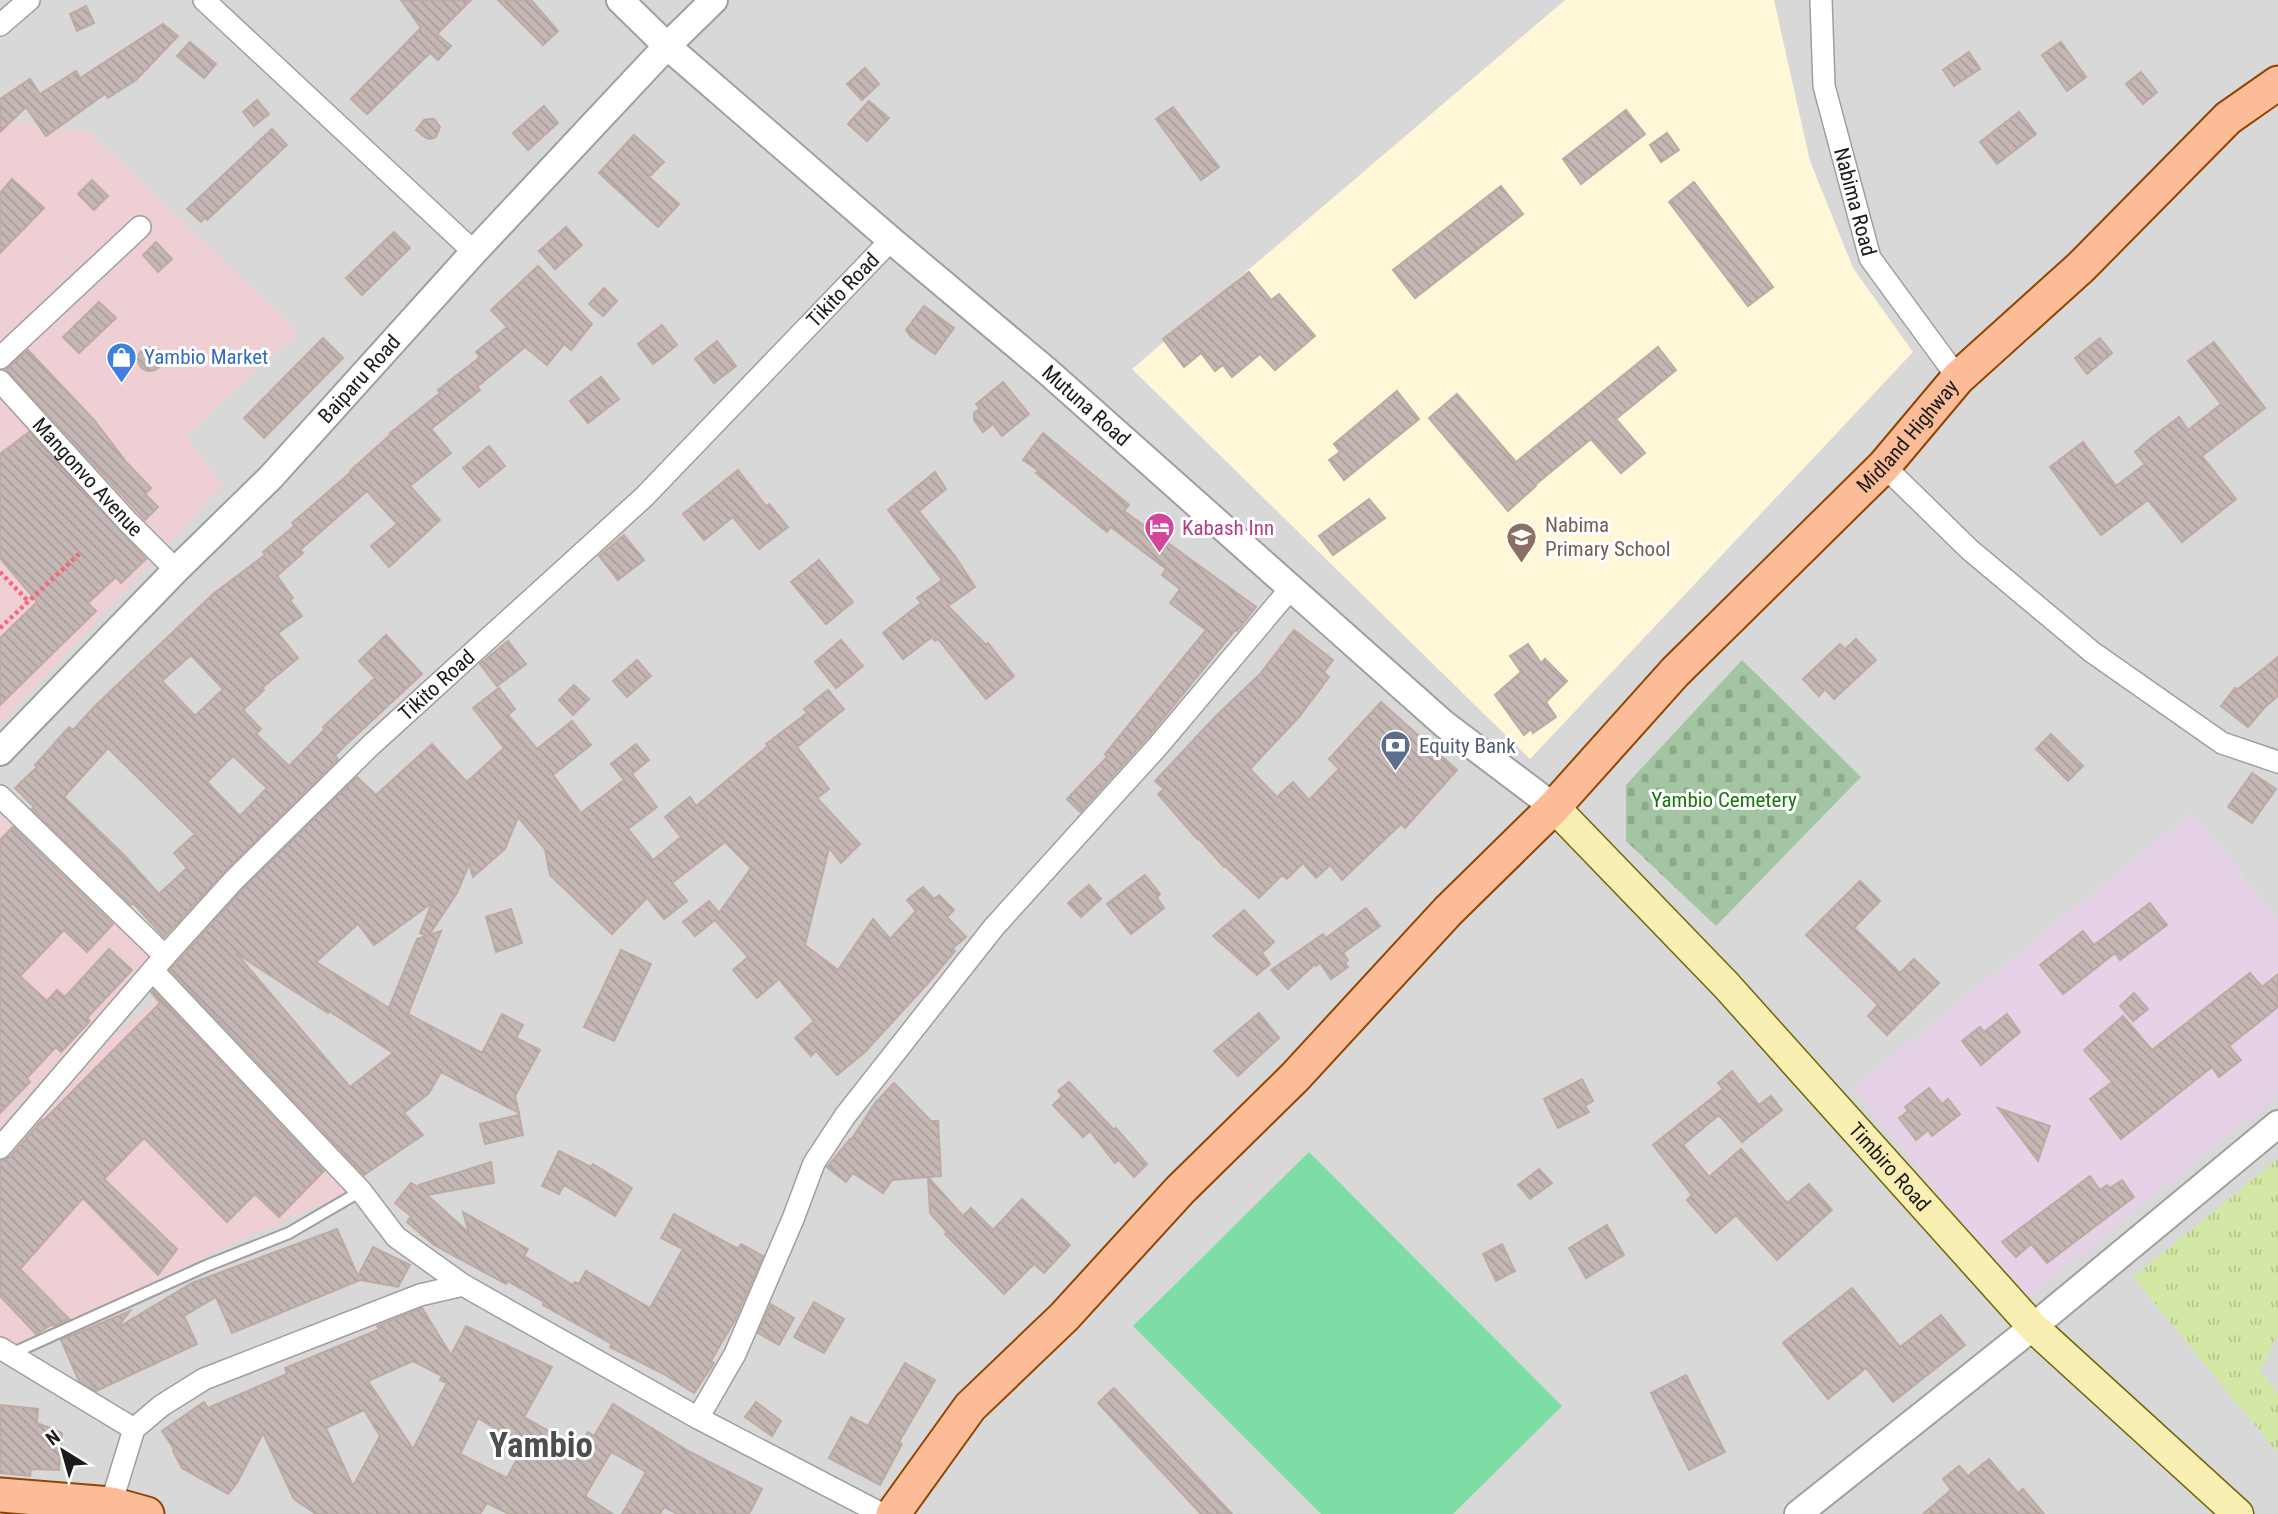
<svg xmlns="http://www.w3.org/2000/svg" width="2278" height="1514" font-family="'Roboto Condensed',sans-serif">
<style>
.residential{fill:#d9d8d8}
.commercial{fill:#eecfd4}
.industrial{fill:#e6d2e6}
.education{fill:#fff7d7}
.grass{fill:url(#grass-tufts)}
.cemetery{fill:url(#cemetery-stones)}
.pitch{fill:#7ddda5}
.building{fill:url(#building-back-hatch);stroke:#beaaa3;stroke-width:2;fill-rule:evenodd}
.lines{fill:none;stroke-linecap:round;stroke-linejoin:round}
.service-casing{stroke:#9f9f9f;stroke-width:14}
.minor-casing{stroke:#9f9f9f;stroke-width:24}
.tertiary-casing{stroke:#9f9f9f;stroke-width:30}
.secondary-casing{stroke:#6f6605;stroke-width:33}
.primary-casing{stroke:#914501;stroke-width:37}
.path{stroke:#f96573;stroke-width:4.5;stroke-dasharray:3.5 3.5;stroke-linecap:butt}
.service{stroke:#fff;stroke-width:10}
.minor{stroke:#fff;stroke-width:21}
.tertiary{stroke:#fff;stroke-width:26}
.secondary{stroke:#f9efb2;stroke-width:30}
.primary{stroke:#fbbc97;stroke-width:33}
.labels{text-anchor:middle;stroke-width:6;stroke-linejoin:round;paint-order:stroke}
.street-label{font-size:21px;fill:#1b1b1b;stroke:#fff}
.shop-label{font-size:21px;fill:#366cbe;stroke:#fff;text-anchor:start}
.education-label{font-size:21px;fill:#785e54;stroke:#fff;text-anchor:start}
.hotel-label{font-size:21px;fill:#b23c85;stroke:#fff;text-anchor:start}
.service-label{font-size:21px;fill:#4e5e75;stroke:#fff;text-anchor:start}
.park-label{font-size:21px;fill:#17770b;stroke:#fff}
.town-label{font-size:35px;font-weight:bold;fill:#4e4e4e;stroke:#fff}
</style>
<defs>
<pattern id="grass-tufts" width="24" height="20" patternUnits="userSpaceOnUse" patternTransform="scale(1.75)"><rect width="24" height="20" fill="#d3e8a5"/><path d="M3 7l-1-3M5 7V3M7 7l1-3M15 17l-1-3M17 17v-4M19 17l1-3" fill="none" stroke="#b5c68d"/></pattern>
<pattern id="cemetery-stones" width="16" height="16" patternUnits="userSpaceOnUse" patternTransform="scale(1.75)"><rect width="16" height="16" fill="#a3c5a1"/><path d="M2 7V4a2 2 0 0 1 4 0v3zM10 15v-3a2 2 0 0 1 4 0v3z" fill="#8ca98a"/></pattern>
<pattern id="building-back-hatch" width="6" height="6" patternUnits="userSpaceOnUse" patternTransform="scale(1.75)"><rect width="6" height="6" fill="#c4b7b4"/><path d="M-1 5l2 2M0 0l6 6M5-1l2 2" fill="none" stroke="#a89d9a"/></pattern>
</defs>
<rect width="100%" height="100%" fill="#ede6e0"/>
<rect class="residential" x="0" y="0" width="2278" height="1514"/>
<g class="commercial">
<polygon points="0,119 89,132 299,332 186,436 223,485 0,725"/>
<polygon points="0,803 158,954 0,1127"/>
<polygon points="166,993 347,1192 214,1252 42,1341 16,1350 0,1339 0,1156 98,1047"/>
</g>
<polygon class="industrial" points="2192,813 2278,918 2278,1095 2025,1301 1853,1088"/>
<polygon class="education" points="1565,0 1774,0 1810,161 1853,268 1913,352 1530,759 1132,369"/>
<polygon class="grass" points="2278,1159 2278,1333 2260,1371 2278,1394 2278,1453 2133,1277"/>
<polygon class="cemetery" points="1742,660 1861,777 1716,926 1626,841 1626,785"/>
<polygon class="pitch" points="1309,1152 1562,1406 1453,1514 1321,1514 1133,1326"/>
<g class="building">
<polygon points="401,0 471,0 437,34 451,46 438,60 430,53 367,114 351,99 421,28"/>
<polygon points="498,0 531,0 558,31 543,45"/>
<polygon points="86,6 94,23 77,31 70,14"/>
<polygon points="163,24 178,36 136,80 108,98 105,94 46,136 26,107 0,132 0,99 30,79 40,94 76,71 80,78"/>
<polygon points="190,42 216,64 204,78 177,56"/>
<polygon points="2061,42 2086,77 2067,91 2042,55"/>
<polygon points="1969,52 1980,69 1954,86 1943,70"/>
<polygon points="865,68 879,84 862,100 847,84"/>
<polygon points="2141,72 2157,92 2143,104 2126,84"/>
<polygon points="257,100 269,114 254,126 243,112"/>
<polygon points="869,101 889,118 867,141 848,124"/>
<polygon points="544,106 558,123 528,150 513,133"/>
<polygon points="1173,107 1219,167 1201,180 1156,119"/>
<polygon points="1626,110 1645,134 1581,184 1563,159"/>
<polygon points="2019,112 2036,134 1997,164 1980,142"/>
<polygon points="429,119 434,119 440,127 436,137 431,139 426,138 416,130 424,120"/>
<polygon points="272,129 287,145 207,220 205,217 201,222 187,209"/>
<polygon points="1667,133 1679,150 1661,162 1650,145"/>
<polygon points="634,135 664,162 649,177 679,204 658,227 599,173"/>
<polygon points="12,179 44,208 0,253 0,193"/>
<polygon points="92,180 108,196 94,210 78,194"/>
<polygon points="1694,182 1773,287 1748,306 1669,202"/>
<polygon points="1501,186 1523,214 1415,298 1393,270"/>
<polygon points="566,227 582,245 555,269 539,251"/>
<polygon points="394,232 410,248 362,295 346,278"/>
<polygon points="156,242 172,259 158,272 143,255"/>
<path d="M 538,266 L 592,324 L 571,350 L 564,344 L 547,365 L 525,347 L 477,387 L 480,390 L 431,429 L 451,453 L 410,486 L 440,520 L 389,567 L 371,546 L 397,524 L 367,491 L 300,550 L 303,553 L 277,576 L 293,598 L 290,600 L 302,616 L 278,633 L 298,658 L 262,688 L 264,690 L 243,710 L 261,729 L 256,734 L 289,766 L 325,729 L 323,727 L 375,678 L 359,661 L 386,635 L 422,674 L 335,755 L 338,759 L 225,871 L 164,937 L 133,903 L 131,905 L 32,809 L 34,807 L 15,788 L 37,767 L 35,765 L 69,727 L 73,730 L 95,706 L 213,594 L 265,555 L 263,552 L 294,526 L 292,523 L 351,472 L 350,471 L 391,434 L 390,433 L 440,393 L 438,390 L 480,357 L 476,352 L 507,327 L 491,310 ZM 191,655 L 223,689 L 195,716 L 162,681 ZM 108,748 L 195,834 L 174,853 L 187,868 L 159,894 L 124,855 L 64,797 ZM 233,756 L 267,788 L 240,816 L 207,782 Z"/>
<polygon points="1249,272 1271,300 1279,294 1315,336 1275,370 1260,354 1232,377 1223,365 1215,371 1201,353 1184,367 1163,339"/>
<polygon points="604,288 617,301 603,316 589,304"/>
<polygon points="99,302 116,318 79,353 63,337"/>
<polygon points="924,306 954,328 935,354 911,337 906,330"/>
<polygon points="662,325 677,345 653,364 638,344"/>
<polygon points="323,338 343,358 264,438 244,418"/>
<polygon points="2100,338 2112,353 2087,374 2075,358"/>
<polygon points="717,341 736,366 714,383 695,359"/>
<polygon points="2214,342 2265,408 2202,456 2236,499 2182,542 2148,500 2101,535 2050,467 2083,442 2116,486 2145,464 2135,452 2151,438 2179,417 2188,430 2221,404 2188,361"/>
<polygon points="1658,347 1676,370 1616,419 1645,453 1621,473 1591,439 1535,485 1536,486 1508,511 1429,418 1457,394 1516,462"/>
<circle cx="150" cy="359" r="12"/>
<polygon points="28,350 94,420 127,463 151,488 145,494 158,507 145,520 6,369"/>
<polygon points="601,377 619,399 588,423 570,401"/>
<polygon points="1003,382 1029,414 1002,436 993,424 983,432 974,420 974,413 980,408 976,404"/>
<polygon points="1397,391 1419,419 1344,480 1329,460 1340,452 1334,444"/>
<polygon points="29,432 146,559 121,583 116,577 88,603 96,611 0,705 0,638 37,602 0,558 0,454"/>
<polygon points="1043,433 1129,505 1124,511 1256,607 1237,631 1235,630 1148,737 1080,812 1067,799 1107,757 1105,754 1206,630 1170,603 1180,589 1162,575 1166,569 1111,527 1107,532 1036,473 1039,471 1023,460"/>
<polygon points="489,446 505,466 479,487 463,468"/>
<polygon points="738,470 766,506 769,504 788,527 759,549 733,517 704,540 683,514"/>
<polygon points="935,472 946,489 919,511 955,556 975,587 948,606 986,645 988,643 1014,676 986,699 938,639 935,641 932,637 903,659 883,633 921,603 917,598 942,580 888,510"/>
<polygon points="1369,499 1385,518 1333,555 1319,536"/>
<polygon points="624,535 644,560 618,580 599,556"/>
<polygon points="819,560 853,602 826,624 791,582"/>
<polygon points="1294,630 1333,660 1324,672 1329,677 1299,717 1250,769 1277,797 1293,782 1309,800 1339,769 1329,759 1381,702 1457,770 1405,828 1401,824 1342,880 1330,865 1316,878 1303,863 1287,879 1282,875 1259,898 1225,866 1224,867 1198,838 1197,839 1158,794 1164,789 1155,781 1216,716 1260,674"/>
<polygon points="1856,639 1876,660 1834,699 1825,689 1819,696 1803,679 1840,644 1845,649"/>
<polygon points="841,640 863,666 836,688 815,662"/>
<polygon points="508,641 526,664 497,686 480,664"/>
<polygon points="1528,644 1541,663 1545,659 1567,681 1546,702 1556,717 1533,733 1531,729 1524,735 1495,695 1521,672 1510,656"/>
<polygon points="2278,657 2278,696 2265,707 2248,727 2221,706 2235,688 2238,689"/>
<polygon points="637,660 651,676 627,697 613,681"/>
<polygon points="574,685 589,699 573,715 559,700"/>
<path d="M 499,688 L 515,709 L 508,715 L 537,749 L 572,721 L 591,745 L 553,775 L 581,813 L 624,780 L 611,764 L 636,744 L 649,760 L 632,774 L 657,807 L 628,829 L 653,860 L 681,837 L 665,817 L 690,797 L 696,806 L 768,746 L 766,744 L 807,713 L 804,709 L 828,690 L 844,709 L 797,747 L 829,789 L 817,798 L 860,844 L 841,863 L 829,848 L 805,945 L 838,970 L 873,919 L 890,939 L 916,911 L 907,900 L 923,887 L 934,899 L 939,895 L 954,910 L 947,917 L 966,937 L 952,949 L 955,951 L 929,982 L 865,1052 L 837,1075 L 816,1051 L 811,1056 L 795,1038 L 814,1021 L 779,979 L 757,998 L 733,970 L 748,957 L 715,920 L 695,936 L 683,922 L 709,901 L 719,913 L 751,868 L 725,842 L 672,883 L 687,901 L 664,919 L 647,898 L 612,934 L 550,875 L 545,849 L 518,817 L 505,849 L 473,877 L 469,864 L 457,893 L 429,935 L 441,931 L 408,1014 L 482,1053 L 502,1014 L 523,1025 L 516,1038 L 540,1050 L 515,1096 L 519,1113 L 441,1072 L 429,1093 L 404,1113 L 423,1135 L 364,1175 L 170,970 L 243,889 L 357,777 L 376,795 L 432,744 L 466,781 L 469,780 L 504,748 L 473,708 ZM 432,903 L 420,933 L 426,936 L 417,939 L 389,1008 L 316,962 L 358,924 L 374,945 ZM 236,953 L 328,1013 L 329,1011 L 393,1053 L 350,1087 Z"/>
<polygon points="2051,734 2083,766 2068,781 2036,749"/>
<polygon points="2252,773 2276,789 2252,823 2228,807"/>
<polygon points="13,827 113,924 87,952 64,930 20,976 47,1001 57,990 65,997 109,949 132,970 87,1018 90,1021 61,1052 56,1047 27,1078 30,1082 0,1113 0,840"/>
<polygon points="1145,875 1160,894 1157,898 1164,908 1131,934 1107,904"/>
<polygon points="1860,881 1880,901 1854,928 1900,973 1914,959 1939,983 1887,1035 1868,1016 1878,1005 1806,935"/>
<polygon points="1089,885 1101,899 1081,917 1068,903"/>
<polygon points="2150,903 2167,925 2120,960 2115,953 2063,994 2040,965 2083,931 2094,945"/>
<polygon points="1366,908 1380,926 1343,953 1348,960 1345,963 1348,967 1331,979 1320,963 1316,966 1315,964 1288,989 1271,970 1323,934 1326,938"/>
<polygon points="511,909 522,943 496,952 486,917"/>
<polygon points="1244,910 1274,942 1262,953 1270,964 1257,975 1213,936"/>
<polygon points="621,950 651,964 614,1041 584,1027"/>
<polygon points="2250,973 2262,987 2278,974 2278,1007 2229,1046 2241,1060 2219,1077 2212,1067 2121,1139 2090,1099 2112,1082 2084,1050 2123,1016 2152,1050"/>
<polygon points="153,990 324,1171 279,1217 255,1194 227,1222 144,1138 104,1179 177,1249 158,1275 83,1198 20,1269 69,1319 54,1326 53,1324 36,1334 0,1296 0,1161 10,1157 42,1120 43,1121 160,1003 151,992"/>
<polygon points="2134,993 2148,1009 2133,1021 2120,1006"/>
<polygon points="1259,1013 1279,1038 1238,1076 1214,1051"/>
<polygon points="2007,1014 2020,1032 1981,1065 1962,1041 1980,1027 1984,1032"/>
<polygon points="1732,1071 1759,1105 1771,1096 1782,1110 1742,1142 1719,1115 1683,1145 1709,1177 1741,1149 1787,1203 1809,1184 1832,1210 1777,1260 1736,1215 1716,1233 1687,1200 1692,1195 1653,1145 1723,1089 1718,1083"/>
<polygon points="1582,1079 1593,1101 1585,1106 1589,1112 1558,1128 1544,1099"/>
<polygon points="1069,1082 1114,1130 1116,1128 1147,1164 1134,1177 1119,1160 1115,1163 1090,1131 1083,1137 1053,1105 1062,1096 1058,1091"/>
<polygon points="894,1083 931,1121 938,1121 941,1176 928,1177 963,1216 971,1208 993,1230 1022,1199 1070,1245 1044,1273 1034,1264 1004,1294 945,1234 947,1232 930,1213 928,1177 892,1180 883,1193 853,1173 846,1182 827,1167 850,1139 851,1140 875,1103"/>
<polygon points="1929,1088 1942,1104 1948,1099 1960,1114 1932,1136 1928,1130 1916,1140 1899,1118 1908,1111 1905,1107"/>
<polygon points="1998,1108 2050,1126 2038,1161"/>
<polygon points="519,1115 523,1135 485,1144 480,1124"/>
<polygon points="559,1151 591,1167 593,1164 632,1188 615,1216 564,1185 559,1194 542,1186"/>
<polygon points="491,1162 494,1183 427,1195 469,1233 463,1212 528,1249 524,1256 573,1285 575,1282 579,1284 586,1271 650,1308 683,1249 661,1238 674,1214 738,1249 741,1244 763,1256 735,1320 711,1361 714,1363 694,1393 664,1374 610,1347 612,1344 543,1305 544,1302 508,1281 506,1284 434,1245 407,1222 411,1216 395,1203 411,1183 420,1188 419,1185"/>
<polygon points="1539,1169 1552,1183 1530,1199 1518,1185"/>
<polygon points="2090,1176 2100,1190 2107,1185 2110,1188 2122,1180 2134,1197 2047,1263 2031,1244 2016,1257 2002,1242"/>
<polygon points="1607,1225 1624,1255 1586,1278 1569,1248"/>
<polygon points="337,1229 358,1276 373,1247 410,1265 398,1287 360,1280 232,1333 216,1297 184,1316 197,1344 96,1391 79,1381 61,1340 130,1311 117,1328 192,1283"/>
<polygon points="1502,1244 1515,1271 1496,1281 1483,1254"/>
<polygon points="1852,1288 1900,1347 1941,1315 1965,1345 1893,1402 1866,1368 1828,1399 1783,1343"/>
<polygon points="814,1302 844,1319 824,1353 794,1337"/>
<polygon points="771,1304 794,1318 779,1345 758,1333"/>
<path d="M 422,1308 L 451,1355 L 466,1326 L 552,1367 L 524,1417 L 579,1448 L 588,1432 L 594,1436 L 613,1404 L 690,1452 L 762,1489 L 749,1514 L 677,1514 L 664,1507 L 660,1514 L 622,1514 L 646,1472 L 611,1452 L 585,1496 L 613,1514 L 509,1514 L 487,1503 L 480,1514 L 316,1514 L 294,1499 L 263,1433 L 237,1483 L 228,1494 L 182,1468 L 173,1451 L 174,1449 L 162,1431 L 204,1402 L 208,1408 L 287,1374 L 285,1368 L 380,1329 L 377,1326 ZM 413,1361 L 442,1376 L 440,1380 L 447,1383 L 413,1449 L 368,1381 ZM 364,1410 L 380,1436 L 353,1486 L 326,1428 ZM 478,1418 L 524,1446 L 507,1478 L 460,1454 Z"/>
<polygon points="905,1363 935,1380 899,1442 902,1444 880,1485 829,1458 851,1417 868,1426"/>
<polygon points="1686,1375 1725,1452 1689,1470 1651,1393"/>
<polygon points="1114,1388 1232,1514 1201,1514 1098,1403"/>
<polygon points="756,1402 781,1421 772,1436 745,1417"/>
<polygon points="0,1405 38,1409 37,1423 62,1433 59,1470 31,1469 30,1476 0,1473"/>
<polygon points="1989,1459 2018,1493 2023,1489 2044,1514 1923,1514 1951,1490 1943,1479 1959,1466 1968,1476"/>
</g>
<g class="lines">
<defs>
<polyline id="service" points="11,1354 206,1266 289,1233 361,1191"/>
<g id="minor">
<polyline points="204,0 474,252"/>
<path id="s1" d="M 1821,0 L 1824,86 L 1870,258 L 1958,378"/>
<polyline points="0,25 29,0"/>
<polyline points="0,358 140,227"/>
<path id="s2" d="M 0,381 L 128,522 L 176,570"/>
<polyline points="1884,466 1970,550 2092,652 2222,743 2278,762"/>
<polyline points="0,796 165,956"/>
<polyline points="153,971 361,1191 396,1237 463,1285 698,1418 882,1514"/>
<path id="s3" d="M 0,1148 L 165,956 L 234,880 L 370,746 L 644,497 L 891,240"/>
<polyline points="0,1348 134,1429"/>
<polyline points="698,1418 735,1354 793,1219 814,1163 845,1116 994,927 1158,746 1291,588"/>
<polyline points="111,1504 134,1429 161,1406 204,1379 420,1295 463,1285"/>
</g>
<g id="tertiary">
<path id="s4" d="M 620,0 L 667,46 L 891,240 L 1047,371 L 1444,724 L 1554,807"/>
<path id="s5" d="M 0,752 L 176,570 L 271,477 L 474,252 L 667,46 L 714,0"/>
<polyline points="1798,1514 2033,1327 2278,1124"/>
</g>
<g id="secondary">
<path id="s6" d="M 1554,807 L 1726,985 L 2033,1327 L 2238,1514"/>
</g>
<g id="primary">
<polyline points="0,1495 111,1504 147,1514"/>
<path id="s7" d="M 893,1514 L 970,1407 L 1064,1317 L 1180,1190 L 1295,1077 L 1448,911 L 1554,807 L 1675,672 L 1884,466 L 1958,378 L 2081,267 L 2228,118 L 2278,83"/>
</g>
</defs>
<use href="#service" class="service-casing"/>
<use href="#minor" class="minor-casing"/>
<use href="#tertiary" class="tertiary-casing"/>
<use href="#secondary" class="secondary-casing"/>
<use href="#primary" class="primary-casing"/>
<g class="path">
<polyline points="0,572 28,601"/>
<polyline points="0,628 79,554"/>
</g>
<use href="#service" class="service"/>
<use href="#minor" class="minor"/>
<use href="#tertiary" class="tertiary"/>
<use href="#secondary" class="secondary"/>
<use href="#primary" class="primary"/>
</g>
<defs>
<symbol id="shop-pin" viewBox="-11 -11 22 30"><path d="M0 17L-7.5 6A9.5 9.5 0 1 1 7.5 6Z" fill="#3f7fe0" stroke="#fff"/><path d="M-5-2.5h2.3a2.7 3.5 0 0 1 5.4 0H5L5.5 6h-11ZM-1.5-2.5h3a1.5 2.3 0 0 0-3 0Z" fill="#fff"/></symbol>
<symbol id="hotel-pin" viewBox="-11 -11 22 30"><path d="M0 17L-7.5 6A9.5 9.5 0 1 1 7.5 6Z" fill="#d1479c" stroke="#fff"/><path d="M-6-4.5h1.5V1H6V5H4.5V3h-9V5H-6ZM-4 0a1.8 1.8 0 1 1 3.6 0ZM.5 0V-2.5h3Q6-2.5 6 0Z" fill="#fff"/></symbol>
<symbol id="school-pin" viewBox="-11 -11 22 30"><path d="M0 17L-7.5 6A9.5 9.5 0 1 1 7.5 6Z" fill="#8d6e63" stroke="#fff"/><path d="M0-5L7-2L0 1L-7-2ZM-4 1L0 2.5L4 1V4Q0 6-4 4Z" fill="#fff"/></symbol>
<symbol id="bank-pin" viewBox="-11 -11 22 30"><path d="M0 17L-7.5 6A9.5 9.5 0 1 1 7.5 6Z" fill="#5c6f8a" stroke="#fff"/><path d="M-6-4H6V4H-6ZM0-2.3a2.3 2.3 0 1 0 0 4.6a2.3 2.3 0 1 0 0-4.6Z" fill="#fff"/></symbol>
</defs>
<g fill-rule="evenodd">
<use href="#shop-pin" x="104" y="340" width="35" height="47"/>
<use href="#hotel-pin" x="1142" y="510" width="35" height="47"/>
<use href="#school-pin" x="1504" y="520" width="35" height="47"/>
<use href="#bank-pin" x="1378" y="728" width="35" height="47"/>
</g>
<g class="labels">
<g class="street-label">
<text dy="7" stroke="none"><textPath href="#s1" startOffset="206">Nabima Road</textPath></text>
<text dy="7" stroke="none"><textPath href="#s3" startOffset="1204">Tikito Road</textPath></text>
<text dy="7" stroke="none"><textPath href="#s5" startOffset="518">Baiparu Road</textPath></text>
<text dy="7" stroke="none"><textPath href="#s4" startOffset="618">Mutuna Road</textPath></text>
<text dy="7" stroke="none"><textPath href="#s7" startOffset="1482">Midland Highway</textPath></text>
<text dy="7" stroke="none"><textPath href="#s2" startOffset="130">Mangonvo Avenue</textPath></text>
<text dy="7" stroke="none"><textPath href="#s3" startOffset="637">Tikito Road</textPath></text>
<text dy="7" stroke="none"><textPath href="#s6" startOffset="492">Timbiro Road</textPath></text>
</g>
<g class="shop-label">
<text x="144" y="364">Yambio Market</text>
</g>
<g class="education-label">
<text x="1545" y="532">Nabima<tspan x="1545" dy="24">Primary School</tspan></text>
</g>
<g class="hotel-label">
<text x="1182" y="535">Kabash Inn</text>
</g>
<g class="service-label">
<text x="1419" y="753">Equity Bank</text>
</g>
<g class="park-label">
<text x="1724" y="807">Yambio Cemetery</text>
</g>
<g class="town-label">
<text x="541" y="1457">Yambio</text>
</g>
</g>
<g transform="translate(63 1451) rotate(323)" stroke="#ffffff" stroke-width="5" paint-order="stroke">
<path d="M0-5L12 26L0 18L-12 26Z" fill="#1b1b1b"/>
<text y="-10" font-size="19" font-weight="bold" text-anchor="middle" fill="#1b1b1b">N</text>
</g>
</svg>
